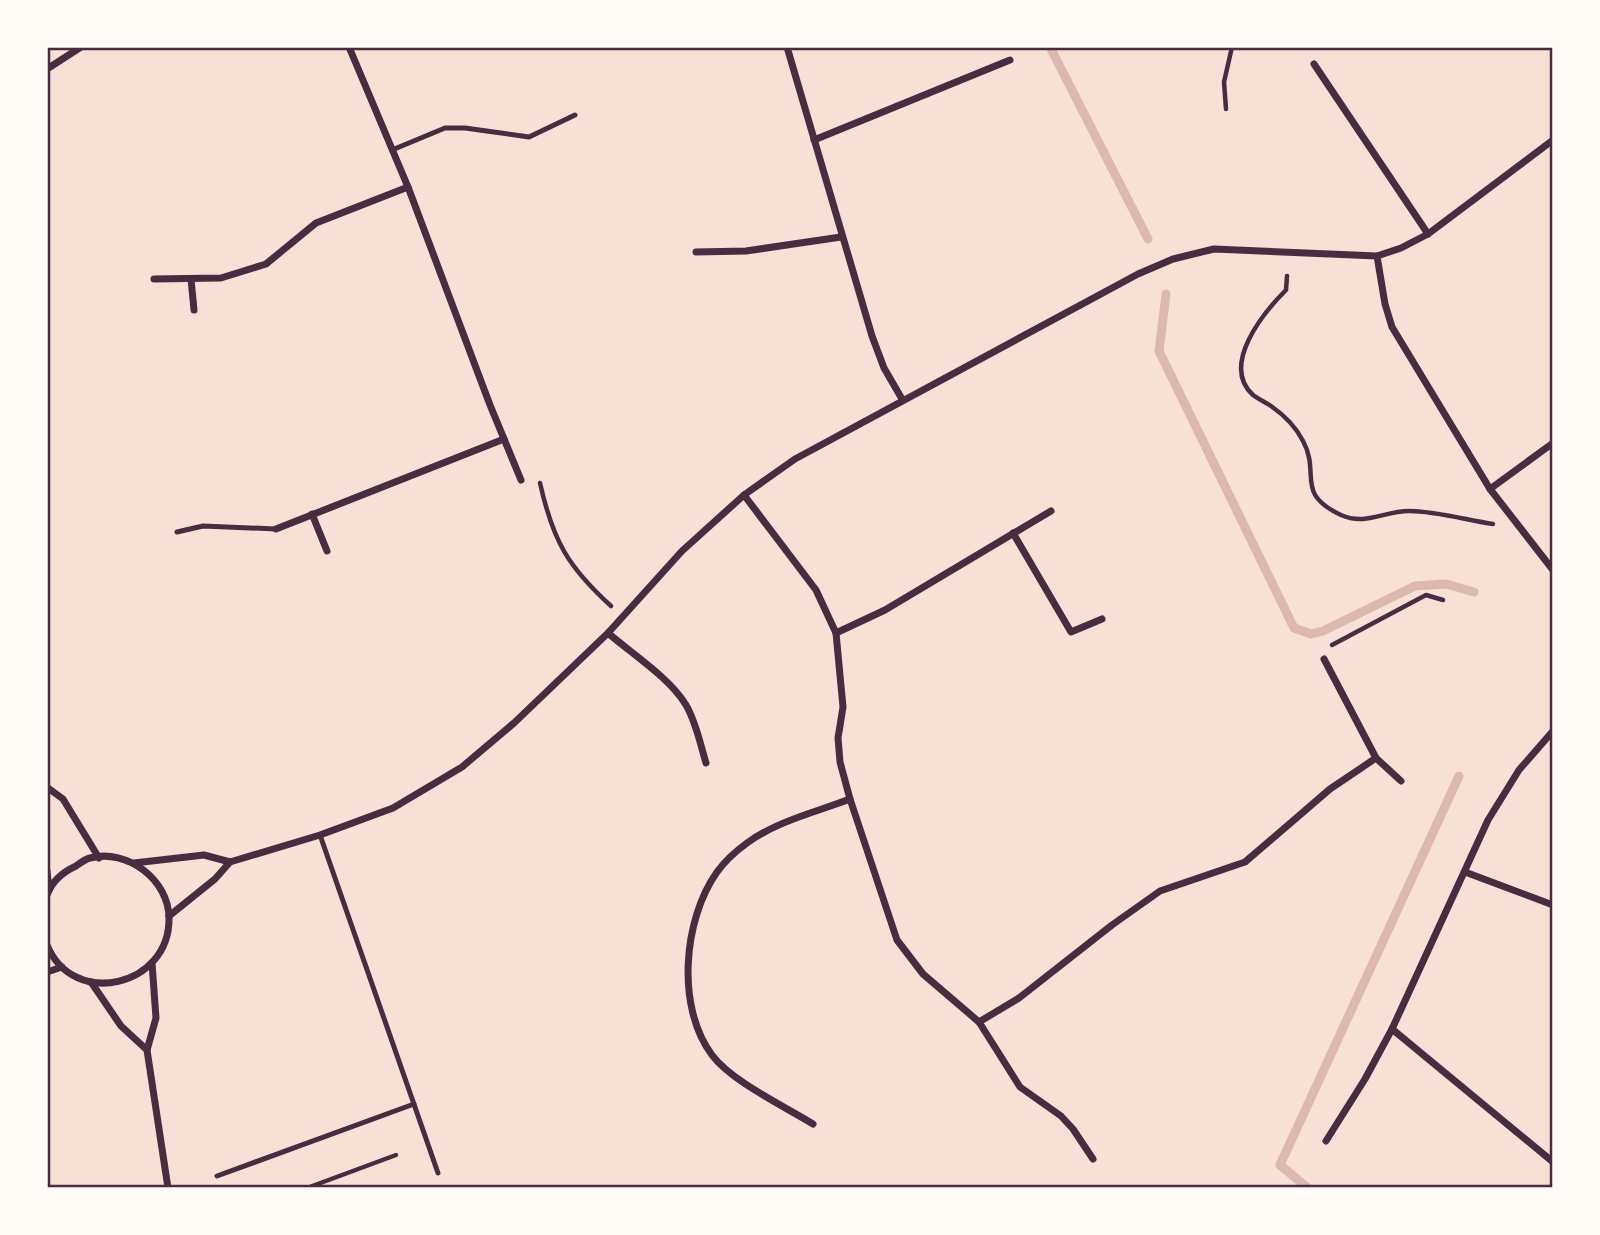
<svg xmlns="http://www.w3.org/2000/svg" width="1600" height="1235" font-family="'IBM Plex Sans',sans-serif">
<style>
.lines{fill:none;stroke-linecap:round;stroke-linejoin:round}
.stream{stroke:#dcb8b0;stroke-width:9}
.path{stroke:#4a2c40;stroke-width:4.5}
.service{stroke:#4a2c40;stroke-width:5}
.minor{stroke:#4a2c40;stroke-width:7}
.neatline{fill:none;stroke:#4a2c40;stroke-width:2.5}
</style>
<rect width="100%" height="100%" fill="#f7e1d7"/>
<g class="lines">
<g class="stream">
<polyline points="1050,47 1148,239"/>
<polyline points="1166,294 1159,351 1294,628 1311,634 1323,631 1415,586 1446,584 1474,592"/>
<polyline points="1308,1188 1280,1165 1459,776"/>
</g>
<g class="path">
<polyline points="1226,109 1224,82 1232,47"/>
<path d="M 1287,276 L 1286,290 C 1264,312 1220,365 1253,395 C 1258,399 1265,402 1271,406 C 1284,415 1296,427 1303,441 C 1321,474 1294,493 1341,515 C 1366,526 1384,511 1409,511 C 1435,511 1467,520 1493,524"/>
<path d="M 540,483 C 553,541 568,567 611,606"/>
<polyline points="1332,645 1426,595 1443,600"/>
<polyline points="307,1188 396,1155"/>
</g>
<g class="service">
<polyline points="392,150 445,128 465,128 529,137 575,115"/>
<polyline points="177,532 203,526 276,529"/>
<polyline points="320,835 438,1173"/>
<polyline points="217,1176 414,1104"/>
</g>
<g class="minor">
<polyline points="349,47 408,187 490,405 521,480"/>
<polyline points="787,47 872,336 884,368 902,399"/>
<polyline points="1314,64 1428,234"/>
<polyline points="47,69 81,47"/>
<polyline points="814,140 1010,60"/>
<polyline points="696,252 746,251 841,237"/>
<polyline points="1377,256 1385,304 1392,327 1490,489 1553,570"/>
<polyline points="154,279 221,278 266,264 316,223 408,187"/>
<polyline points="191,279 194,310"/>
<polyline points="1490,489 1553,443"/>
<polyline points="744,495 816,590 836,633 843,707 838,738 840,762 850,799 897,940 923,974 979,1022 1020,1087 1061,1116 1073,1129 1093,1159"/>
<polyline points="312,514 327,551"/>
<polyline points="276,529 504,439"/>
<polyline points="1013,533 1071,632 1102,619"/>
<path d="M 608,633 C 631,653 670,678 686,705 C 696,722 700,743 706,763"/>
<polyline points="836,633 885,610 1051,511"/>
<polyline points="1324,659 1376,758 1401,781"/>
<polyline points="48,788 63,799 99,858"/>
<polyline points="134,863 204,855 230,862 320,835 393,808 462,767 514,723 608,633 682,551 744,495 795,459 1138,274 1173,259 1214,249 1377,256 1401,248 1428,234 1553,140"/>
<polyline points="47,871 49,890"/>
<polyline points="1465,872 1553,905"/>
<path d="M 47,895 C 52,881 63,872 76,866 C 80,863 86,859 90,858 C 127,848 169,880 169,918 C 170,987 73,1009 47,945"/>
<polyline points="169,916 215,879 230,862"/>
<polyline points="152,963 156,1018 147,1050 168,1188"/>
<polyline points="47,972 62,967"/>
<polyline points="91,982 121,1026 147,1050"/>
<polyline points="979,1022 1019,998 1112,925 1160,891 1245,862 1330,789 1376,758"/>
<polyline points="1392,1029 1553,1162"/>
<path d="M 813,1124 C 784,1106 731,1081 712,1055 C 676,1007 683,920 717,872 C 725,861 736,851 747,843 C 777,821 816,812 850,799"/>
<polyline points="1326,1141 1365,1079 1392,1029 1488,820 1519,770 1553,731"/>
</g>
</g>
<rect width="1600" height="1235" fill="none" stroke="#fffaf5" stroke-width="98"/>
<rect x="49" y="49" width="1502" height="1137" class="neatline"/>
</svg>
